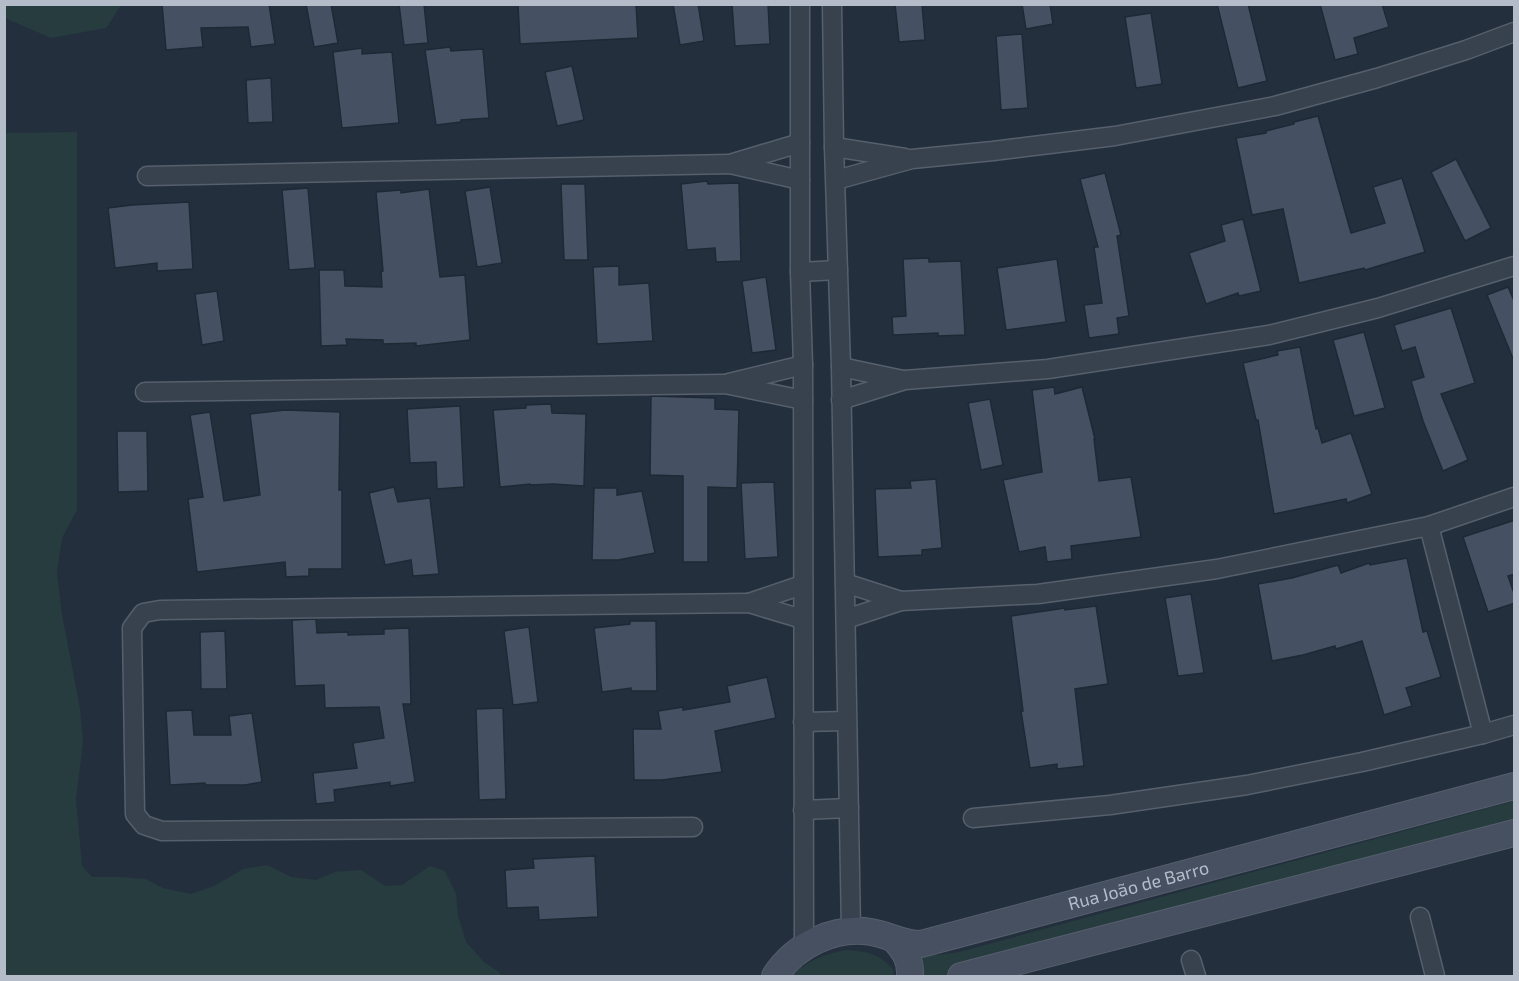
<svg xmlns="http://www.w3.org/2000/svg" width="1519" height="981" font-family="'Exo 2',sans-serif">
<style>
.green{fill:#263c3f}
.building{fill:#455162;stroke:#1f2835;stroke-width:1.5}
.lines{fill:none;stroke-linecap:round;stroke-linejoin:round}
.street-casing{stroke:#565f6c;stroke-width:21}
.secondary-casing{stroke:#565f6c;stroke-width:28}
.street{stroke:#38414e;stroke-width:18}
.secondary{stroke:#465061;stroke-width:26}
.labels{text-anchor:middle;stroke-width:5;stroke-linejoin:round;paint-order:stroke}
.street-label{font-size:18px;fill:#b4bcc9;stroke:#1d2633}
</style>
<rect width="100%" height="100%" fill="#242f3e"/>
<g class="green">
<polygon points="5,4 121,4 121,5 106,28 51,38 5,18"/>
<polygon points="77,132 77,510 62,538 57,573 62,615 80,708 83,743 76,799 82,866 92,877 120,877 145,879 163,888 191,894 214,886 243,869 267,865 291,877 316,880 335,872 361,870 385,886 402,885 430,866 445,871 456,894 458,915 466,942 484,962 500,973 501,976 5,976 5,133"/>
<path d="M 1514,801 L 1514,826 L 954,976 L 923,976 L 916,953 C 930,957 944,954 959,952 Z"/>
<path d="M 845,950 C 867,951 878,953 893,969 L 894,976 L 792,976 C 809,960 822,955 845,950 Z"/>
</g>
<g class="building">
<polygon points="162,4 269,4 275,44 251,47 248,27 201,28 203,47 166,50"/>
<polygon points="306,4 331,4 338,43 314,47"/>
<polygon points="399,4 424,4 428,43 404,45"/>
<polygon points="518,4 636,4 638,38 520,44"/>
<polygon points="673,4 698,4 704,41 680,45"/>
<polygon points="732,4 768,4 770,44 735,46"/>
<polygon points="895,4 922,4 925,40 899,42"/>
<polygon points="1022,4 1050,4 1053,24 1026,29"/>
<polygon points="1217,4 1248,4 1267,81 1238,88"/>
<polygon points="1320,4 1382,4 1389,27 1354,38 1358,54 1335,60"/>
<polygon points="1151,13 1162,84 1136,88 1125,17"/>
<polygon points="1022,34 1028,108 1001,110 996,36"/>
<polygon points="450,47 451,51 483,49 489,118 461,120 461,122 436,125 425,50"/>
<polygon points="362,48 362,54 392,52 399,123 342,128 333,52"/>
<polygon points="572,66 584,120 557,126 545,72"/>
<polygon points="271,78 273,122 248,123 246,80"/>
<polygon points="1318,116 1351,233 1385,223 1373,187 1402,178 1425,252 1365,270 1364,268 1299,283 1283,209 1252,215 1236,138 1266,133 1266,131 1294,124 1294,122"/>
<polygon points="1456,159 1491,228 1465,241 1431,172"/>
<polygon points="1105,173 1121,235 1117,236 1129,316 1117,318 1119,334 1089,338 1084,305 1102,303 1094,247 1098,247 1080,179"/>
<polygon points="707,181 708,184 739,183 741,261 716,262 715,248 687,250 681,184"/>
<polygon points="561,184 585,184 588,260 564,260"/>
<polygon points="490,187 502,263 477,267 465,191"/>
<polygon points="308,188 315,268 289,270 282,190"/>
<polygon points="429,189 440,277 465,275 470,340 416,346 416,343 383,344 383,340 346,339 347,345 321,346 319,270 344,270 345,286 382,287 381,271 383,271 376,192 401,190 401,193"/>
<polygon points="189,202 193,269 157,271 157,263 115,268 108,208 132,205"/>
<polygon points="1243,219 1261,291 1239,296 1238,293 1206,304 1189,253 1225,241 1221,225"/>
<polygon points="929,258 929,262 961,261 965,335 938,336 938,333 893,335 892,317 906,316 903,259"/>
<polygon points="1057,259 1066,322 1006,330 997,268"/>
<polygon points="619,266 619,285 649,283 653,341 597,344 593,267"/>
<polygon points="766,277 776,350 752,353 742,281"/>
<polygon points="1508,287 1515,303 1514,361 1487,295"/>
<polygon points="217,291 224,341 202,345 195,294"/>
<polygon points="1451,308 1475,383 1441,394 1468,460 1443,471 1423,421 1411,381 1424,377 1415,347 1402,351 1394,325"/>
<polygon points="1364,332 1385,408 1354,416 1333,340"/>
<polygon points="1300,347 1316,429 1318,428 1322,443 1351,433 1372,494 1347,503 1346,499 1274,514 1258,420 1256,420 1243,363 1278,355 1277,351"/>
<polygon points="1054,387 1055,394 1082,387 1095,439 1094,439 1099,481 1131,477 1141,537 1071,546 1072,559 1047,562 1045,547 1019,552 1003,480 1042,472 1032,390"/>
<polygon points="651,396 715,398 715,409 739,410 737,488 708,487 708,562 683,562 683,476 650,475"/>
<polygon points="990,399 1003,465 981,470 968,403"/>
<polygon points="551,404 552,413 586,414 584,486 553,484 530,485 530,484 500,487 493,410 526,408 526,405"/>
<polygon points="460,406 464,487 437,489 436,462 410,463 407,409"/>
<polygon points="285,410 340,412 339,490 342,490 342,569 309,569 309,576 286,577 285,562 197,572 188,499 203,497 190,415 210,412 224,501 260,495 250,414"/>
<polygon points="117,431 147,431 148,491 118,492"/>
<polygon points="936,479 942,548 922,550 922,555 878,557 875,489 911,488 910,481"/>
<polygon points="774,482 778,557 745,559 741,483"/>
<polygon points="394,487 398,502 430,498 439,574 413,576 411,560 385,565 369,493"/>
<polygon points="594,488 617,488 617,495 642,491 655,553 618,560 592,560"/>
<polygon points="1515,520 1515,574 1508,576 1515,596 1515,603 1488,612 1463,537"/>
<polygon points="1407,558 1423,632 1427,631 1441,677 1406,688 1412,706 1384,715 1362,641 1336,649 1335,646 1303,655 1272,661 1258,584 1292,578 1338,565 1341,573 1369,563 1370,565"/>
<polygon points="1191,594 1204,673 1178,676 1165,598"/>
<polygon points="1096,606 1108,684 1075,689 1084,766 1057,769 1057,764 1030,768 1021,711 1023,711 1011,616 1065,608 1065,610"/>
<polygon points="316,619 317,633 348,632 348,635 384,634 384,629 409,628 411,704 403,704 415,782 390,786 390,782 334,790 335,802 316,804 313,773 357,768 353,743 384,738 379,707 325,708 324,685 295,686 292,620"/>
<polygon points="630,621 656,621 657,691 631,691 631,688 602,692 594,628 630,624"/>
<polygon points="529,627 538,702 513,705 504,631"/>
<polygon points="225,631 227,689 201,689 200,632"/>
<polygon points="767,677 776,718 715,731 722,772 662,780 634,780 633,729 661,729 658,711 683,707 683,710 730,702 727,686"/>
<polygon points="503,708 506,799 479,800 476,709"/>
<polygon points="192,710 194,735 231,735 229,716 252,713 262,782 245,785 205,785 205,783 170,785 166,711"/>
<polygon points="595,856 598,917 539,920 538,907 507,908 505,870 534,868 533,859"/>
</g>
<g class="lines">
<defs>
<g id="street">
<polyline points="800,4 800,272 803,365 804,948"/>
<polyline points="832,4 834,147 841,367 851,931"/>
<polyline points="834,147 905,158"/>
<polyline points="733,163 800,143"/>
<polyline points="147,176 730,164 800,180"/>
<polyline points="836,180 912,159 993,151 1115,136 1275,106 1377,78 1466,50 1514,32"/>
<polyline points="800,272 838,270"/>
<polyline points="841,367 903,380"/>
<polyline points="729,383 803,365"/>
<polyline points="145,392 725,384 803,400"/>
<polyline points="841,400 905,380 1048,369 1269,335 1378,308 1514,266"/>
<polyline points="1429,526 1483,734"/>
<polyline points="845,583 901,601"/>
<polyline points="749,603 802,585"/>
<polyline points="846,619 901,601 1038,594 1217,569 1429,526 1514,497"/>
<polyline points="803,722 847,721"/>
<polyline points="803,810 849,808"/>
<polyline points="973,818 1110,805 1247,785 1362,762 1483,734 1514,725"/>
<polyline points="693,827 162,831 144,825 135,814 132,628 143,613 160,610 749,603 802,619"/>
<polyline points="1420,917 1435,976"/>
<polyline points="1191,960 1196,976"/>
</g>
<g id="secondary">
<path d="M 895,940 C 905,951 911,961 910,976"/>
<path id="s1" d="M 775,976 C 795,945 835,926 871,932 C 889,935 902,944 921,944 L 1514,786"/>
<polyline points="961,976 1514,833"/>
</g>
</defs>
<use href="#street" class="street-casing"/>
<use href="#secondary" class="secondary-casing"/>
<use href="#street" class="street"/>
<use href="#secondary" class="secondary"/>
</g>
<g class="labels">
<g class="street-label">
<text dy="6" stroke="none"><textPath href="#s1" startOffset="388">Rua João de Barro</textPath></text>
</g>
</g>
<rect width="1519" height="981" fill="none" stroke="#b4bcc9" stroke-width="12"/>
</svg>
